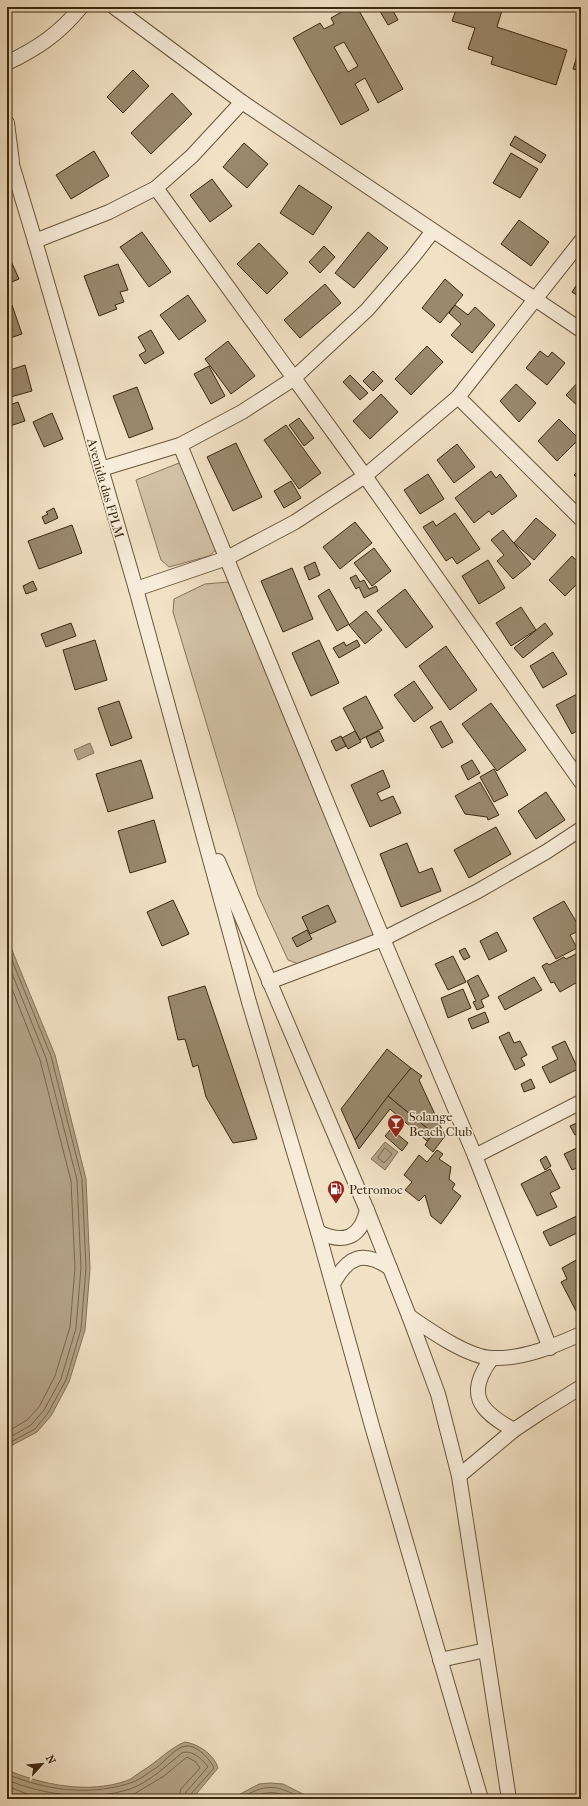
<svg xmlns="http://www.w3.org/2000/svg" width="588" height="1806" font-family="'IM FELL French Canon',serif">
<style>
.green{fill:#d3c2a6;stroke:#87755a}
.water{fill:#b4a387;stroke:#847257}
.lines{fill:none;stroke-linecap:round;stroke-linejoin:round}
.shore{stroke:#78664a;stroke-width:1}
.building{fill:#9a896d;stroke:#3b280e;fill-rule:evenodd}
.minor-casing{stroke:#69563c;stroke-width:16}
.minor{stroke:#f7ecd9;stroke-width:14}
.labels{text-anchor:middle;stroke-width:3.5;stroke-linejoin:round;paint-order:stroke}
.street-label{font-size:13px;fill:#3b280e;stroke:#f7ecd9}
.poi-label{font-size:13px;fill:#3b280e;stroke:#f7ecd9;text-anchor:start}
</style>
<rect width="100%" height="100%" fill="#f2e2c5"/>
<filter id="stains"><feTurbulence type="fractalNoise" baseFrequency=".005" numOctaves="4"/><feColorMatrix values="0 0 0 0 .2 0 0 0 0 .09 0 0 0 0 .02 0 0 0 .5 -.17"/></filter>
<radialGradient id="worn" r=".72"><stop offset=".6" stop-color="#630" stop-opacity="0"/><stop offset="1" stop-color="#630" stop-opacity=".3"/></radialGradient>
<g class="green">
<polygon points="179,463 188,475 218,548 209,556 169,567 161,560 136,480"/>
<polygon points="228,582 238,596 375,931 367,943 304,966 288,960 258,895 173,612 174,599 205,584"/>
</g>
<g class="water">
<polygon points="90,743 94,753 78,760 74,750"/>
<polygon points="7,938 55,1055 86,1179 90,1269 85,1330 69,1382 51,1416 37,1432 7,1448"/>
<polygon points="385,1142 398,1152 385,1170 371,1159"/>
<path d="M 185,1742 C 198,1744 214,1754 218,1768 L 192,1799 L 7,1799 L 7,1770 C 44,1785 87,1794 126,1781 C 132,1779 137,1774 142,1771 C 156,1763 171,1747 185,1742 Z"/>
<polygon points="270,1783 283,1784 313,1799 231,1799 259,1784"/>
</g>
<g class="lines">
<g class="shore">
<polyline points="7,948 51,1056 82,1179 86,1268 81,1329 66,1380 48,1413 35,1429 7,1444"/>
<polyline points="7,961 46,1058 77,1180 81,1268 76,1328 61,1379 44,1410 31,1425 7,1439"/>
<polyline points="7,976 40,1060 71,1181 75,1268 70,1327 55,1376 39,1407 27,1420 7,1432"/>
<polygon points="385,1148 392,1154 384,1163 378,1158"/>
<path d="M 7,1774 C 45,1790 87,1796 127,1784 C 137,1782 148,1773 156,1768 C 165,1762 175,1747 186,1746 C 197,1745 210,1759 214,1768 L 190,1795 L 189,1799"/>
<path d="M 7,1780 C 45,1795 90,1802 130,1789 C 148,1783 167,1765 182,1753 C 192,1749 203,1760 208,1767 L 186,1792 L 184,1799"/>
<polyline points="7,1786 27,1794 52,1799"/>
<polyline points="112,1799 134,1794 164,1776 187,1757 196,1762 200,1768 181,1789 178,1799"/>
<path d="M 239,1799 C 267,1783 275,1784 303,1799"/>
<path d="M 249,1799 C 267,1791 275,1790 292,1799"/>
</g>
</g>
<g class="building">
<path d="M 350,7 L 357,7 L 403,89 L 378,103 L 365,78 L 355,84 L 369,110 L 341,125 L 293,38 L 320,23 L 324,29 L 334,24 L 331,18 ZM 344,42 L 358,66 L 348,72 L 334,47 Z"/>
<polygon points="380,7 391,7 398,20 388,25 378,8"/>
<polygon points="457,7 503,7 497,27 567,50 556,85 491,64 493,57 468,49 475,28 452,21"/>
<polygon points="579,50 581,51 581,71 573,69"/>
<polygon points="133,70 149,86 123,113 107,97"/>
<polygon points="172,93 192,114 151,154 131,133"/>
<polygon points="515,136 546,155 541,163 510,145"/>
<polygon points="244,143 268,164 247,188 223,167"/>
<polygon points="94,151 109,176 71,199 56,175"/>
<polygon points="511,153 538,169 520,198 493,183"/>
<polygon points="212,179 232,206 210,222 190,195"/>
<polygon points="299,185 332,207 313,235 280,213"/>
<polygon points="519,220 549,242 531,266 501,244"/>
<polygon points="142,232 171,272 149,287 120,247"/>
<polygon points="368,232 388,248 354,288 335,273"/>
<polygon points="259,243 288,273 267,294 237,264"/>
<polygon points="324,246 335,257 320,273 309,262"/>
<polygon points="11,261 19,279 7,284 7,263"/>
<polygon points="118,264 128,290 120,292 124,302 115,305 117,309 99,316 84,276"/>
<polygon points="581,278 581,298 572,292"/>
<polygon points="445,279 463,295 440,323 422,308"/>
<polygon points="325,284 341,303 300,338 284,320"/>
<polygon points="188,295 206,321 179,340 160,315"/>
<polygon points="12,305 22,334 7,339 7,307"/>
<polygon points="455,305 468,315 475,307 495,325 472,353 451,335 461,324 449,313"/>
<polygon points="151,330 164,353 145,364 139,355 146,351 138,337"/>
<polygon points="228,341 255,376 231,394 205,359"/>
<polygon points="427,346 443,362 411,395 395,379"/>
<polygon points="540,351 548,357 552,352 565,363 547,385 526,368"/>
<polygon points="25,365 32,391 7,398 7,371"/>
<polygon points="209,366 225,396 211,404 194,374"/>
<polygon points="373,371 383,381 373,391 363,381"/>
<polygon points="350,375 368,393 360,400 343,382"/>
<polygon points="581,379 581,409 566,395"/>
<polygon points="516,384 536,403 519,422 500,401"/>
<polygon points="137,387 153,429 129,438 113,396"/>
<polygon points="381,394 398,412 370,439 353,421"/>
<polygon points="18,402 25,421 7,427 7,406"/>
<polygon points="52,413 63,439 44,447 33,422"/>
<polygon points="299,418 314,438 304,446 289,425"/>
<polygon points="559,419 579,439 557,461 538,441"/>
<polygon points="286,425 321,473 299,489 264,440"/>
<polygon points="236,443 262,497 233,511 207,457"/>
<polygon points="457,444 475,467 454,483 437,460"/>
<polygon points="581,468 581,482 574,475"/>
<polygon points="491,471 496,478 500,474 517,496 492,515 489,511 474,523 455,498"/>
<polygon points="428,474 444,499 420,514 404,490"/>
<polygon points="291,481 301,498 284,508 274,491"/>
<polygon points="54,508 58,518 45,524 42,517 48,514 46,512"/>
<polygon points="455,513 480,549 457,564 452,557 446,561 423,527 433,521 436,526"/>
<polygon points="536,518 556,535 534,560 514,543"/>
<polygon points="355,522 372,543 340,569 323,547"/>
<polygon points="72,525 82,553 39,569 28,541"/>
<polygon points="503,530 531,564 513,579 497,561 504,555 491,540"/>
<polygon points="374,548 391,571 372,586 354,563"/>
<polygon points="572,556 581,565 581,580 565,596 549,580"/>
<polygon points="488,560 505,588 479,604 462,576"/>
<polygon points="315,562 320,575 309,580 304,567"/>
<polygon points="292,568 313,619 283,632 261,581"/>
<polygon points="356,575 360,582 364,580 369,589 376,586 378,591 364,598 359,587 356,589 350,578"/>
<polygon points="33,581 37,590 26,594 23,586"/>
<polygon points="329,589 349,624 337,631 318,596"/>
<polygon points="405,589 433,627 406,648 377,611"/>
<polygon points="521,607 536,630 511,646 496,623"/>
<polygon points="366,611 382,630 365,644 349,625"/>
<polygon points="71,623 76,636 46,647 41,634"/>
<polygon points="545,623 553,634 523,658 514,648"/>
<polygon points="95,640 107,680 75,690 63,650"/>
<polygon points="319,640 339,683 311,696 292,653"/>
<polygon points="357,640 360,646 339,658 333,648 344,642 346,646"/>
<polygon points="446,646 477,690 450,710 419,666"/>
<polygon points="553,652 567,674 543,688 530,666"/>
<polygon points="414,681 433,708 414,722 394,695"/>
<polygon points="581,692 581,728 572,734 556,705"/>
<polygon points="366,696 383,728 360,740 343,708"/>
<polygon points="119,701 132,738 111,746 98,708"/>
<polygon points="491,703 526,750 497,771 462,724"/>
<polygon points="441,721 453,742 442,748 430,727"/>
<polygon points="355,731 361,742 348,749 342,738"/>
<polygon points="379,731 384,741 371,748 366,737"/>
<polygon points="341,736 346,746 336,751 331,741"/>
<polygon points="141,760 153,798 108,812 96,774"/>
<polygon points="472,760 480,773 468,780 461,766"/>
<polygon points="494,769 508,795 494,802 480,777"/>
<polygon points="383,770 390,787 377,793 381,801 393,796 401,813 370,827 351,785"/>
<polygon points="480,782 499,815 488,820 487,817 465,814 455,796"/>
<polygon points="546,792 565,820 536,839 518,811"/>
<polygon points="154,820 166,862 130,873 118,831"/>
<polygon points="496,827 511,854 469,878 454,850"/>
<polygon points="407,843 419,873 432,868 441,891 401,907 380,854"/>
<polygon points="173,900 189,934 162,946 147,912"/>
<polygon points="564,901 581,930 570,935 577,948 556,959 533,918"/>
<polygon points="328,905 336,922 310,934 302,917"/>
<polygon points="307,930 312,939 297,947 292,938"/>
<polygon points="497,932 507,951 489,960 480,941"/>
<polygon points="465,948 470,957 464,960 459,951"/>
<polygon points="576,954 581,963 581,980 560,992 554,982 551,983 542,966 547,963 549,965 564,957 566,959"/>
<polygon points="453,956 466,982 448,990 435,964"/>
<polygon points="478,975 489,996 481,1000 484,1007 477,1010 473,1002 476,1001 467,981"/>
<polygon points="534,977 542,990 505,1010 498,997"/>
<polygon points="205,986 257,1139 233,1143 206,1097 198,1065 193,1067 185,1039 178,1040 168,997"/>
<polygon points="463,989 471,1008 448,1018 441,998"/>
<polygon points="485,1012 489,1022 472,1029 468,1019"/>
<polygon points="509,1032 514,1043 520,1041 527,1055 521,1058 525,1065 515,1070 499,1037"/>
<polygon points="565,1041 578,1069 550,1083 542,1067 558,1059 552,1047"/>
<polygon points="387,1049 411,1068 355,1140 341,1109"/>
<polygon points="411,1068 422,1076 419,1080 445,1136 433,1152 425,1145 433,1133 388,1096"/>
<polygon points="531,1079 535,1088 524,1092 521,1084"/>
<polygon points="388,1096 433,1133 427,1141 390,1109 359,1149 355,1140"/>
<polygon points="581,1121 581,1132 575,1135 570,1126"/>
<polygon points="391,1129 408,1143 402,1151 385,1136"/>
<polygon points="581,1146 581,1166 572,1170 564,1154"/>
<polygon points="437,1150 443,1154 439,1159 451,1167 449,1179 455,1184 452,1189 461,1196 441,1224 431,1216 425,1195 419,1201 405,1190 412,1182 404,1175 419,1155 427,1162"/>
<polygon points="546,1156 551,1166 545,1170 540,1160"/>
<polygon points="550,1169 560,1188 550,1193 557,1207 537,1216 521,1184"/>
<polygon points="581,1172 581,1185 576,1175"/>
<polygon points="581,1204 581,1231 550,1246 543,1232 581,1214 577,1206"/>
<polygon points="578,1259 581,1264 581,1309 576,1311 561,1282 567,1279 562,1268"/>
</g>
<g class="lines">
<defs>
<g id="minor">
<polyline points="114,7 242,102 581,330"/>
<path d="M 7,63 C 38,48 59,34 81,7"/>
<polyline points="7,123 12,162"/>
<polyline points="7,154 13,168 35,241 136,589 249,1002 318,1232 372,1426 481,1799"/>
<polyline points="156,188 365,476 581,782"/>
<polyline points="35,241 109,212 156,188 192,156 242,102"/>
<polyline points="458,397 581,519"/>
<polyline points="180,445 383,939 475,1156 550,1348"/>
<polyline points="101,469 180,445 242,412 293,379 367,310 412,258 433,231"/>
<polyline points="136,589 227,558 295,522 365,476 458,397 581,241"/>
<polyline points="218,861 367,1210 409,1316 438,1394 459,1476 509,1799"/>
<polyline points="269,982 383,939 478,891 546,852 581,829"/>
<polyline points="475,1156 581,1102"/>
<path d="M 318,1232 C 343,1244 360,1239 367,1210"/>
<path d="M 333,1284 C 348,1256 363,1250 390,1268"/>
<path d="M 409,1316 C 429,1330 469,1358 493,1358 C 524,1359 554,1346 581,1334"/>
<path d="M 492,1358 C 465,1394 479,1411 514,1430"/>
<polyline points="459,1476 514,1430 541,1412 581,1387"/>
<polyline points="440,1660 486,1650"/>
</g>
</defs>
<use href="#minor" class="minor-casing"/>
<use href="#minor" class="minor"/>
</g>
<defs>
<symbol id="bar-pin" viewBox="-11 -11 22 30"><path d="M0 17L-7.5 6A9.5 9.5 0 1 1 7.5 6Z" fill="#8f2418" stroke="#f7ecd9"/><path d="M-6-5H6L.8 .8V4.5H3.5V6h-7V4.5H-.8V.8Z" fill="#fff"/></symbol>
<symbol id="fuel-pin" viewBox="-11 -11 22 30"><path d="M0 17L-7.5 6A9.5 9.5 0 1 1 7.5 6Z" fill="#8f2418" stroke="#f7ecd9"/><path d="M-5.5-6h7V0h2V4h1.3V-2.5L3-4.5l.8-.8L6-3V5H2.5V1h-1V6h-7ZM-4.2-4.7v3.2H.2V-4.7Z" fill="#fff"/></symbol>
</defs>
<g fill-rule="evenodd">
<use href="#bar-pin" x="386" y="1113" width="20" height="27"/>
<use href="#fuel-pin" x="326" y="1179" width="20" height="27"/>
</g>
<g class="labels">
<g class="street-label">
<text transform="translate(106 488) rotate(74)" y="5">Avenida das FPLM</text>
</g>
<g class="poi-label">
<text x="409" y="1121">Solange<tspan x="409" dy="15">Beach Club</tspan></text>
<text x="349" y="1194">Petromoc</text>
</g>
</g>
<rect width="588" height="1806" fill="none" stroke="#f2e2c5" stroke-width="24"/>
<rect x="8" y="8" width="572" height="1790" fill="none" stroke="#3b280e" stroke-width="2"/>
<rect x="12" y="12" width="564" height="1782" fill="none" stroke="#3b280e"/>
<g transform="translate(42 1764) rotate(63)" stroke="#f7ecd9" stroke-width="3" paint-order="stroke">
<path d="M0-3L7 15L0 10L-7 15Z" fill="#3b280e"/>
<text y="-6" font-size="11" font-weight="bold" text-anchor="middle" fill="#3b280e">N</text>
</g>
<rect width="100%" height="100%" filter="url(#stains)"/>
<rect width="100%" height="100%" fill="url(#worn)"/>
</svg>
